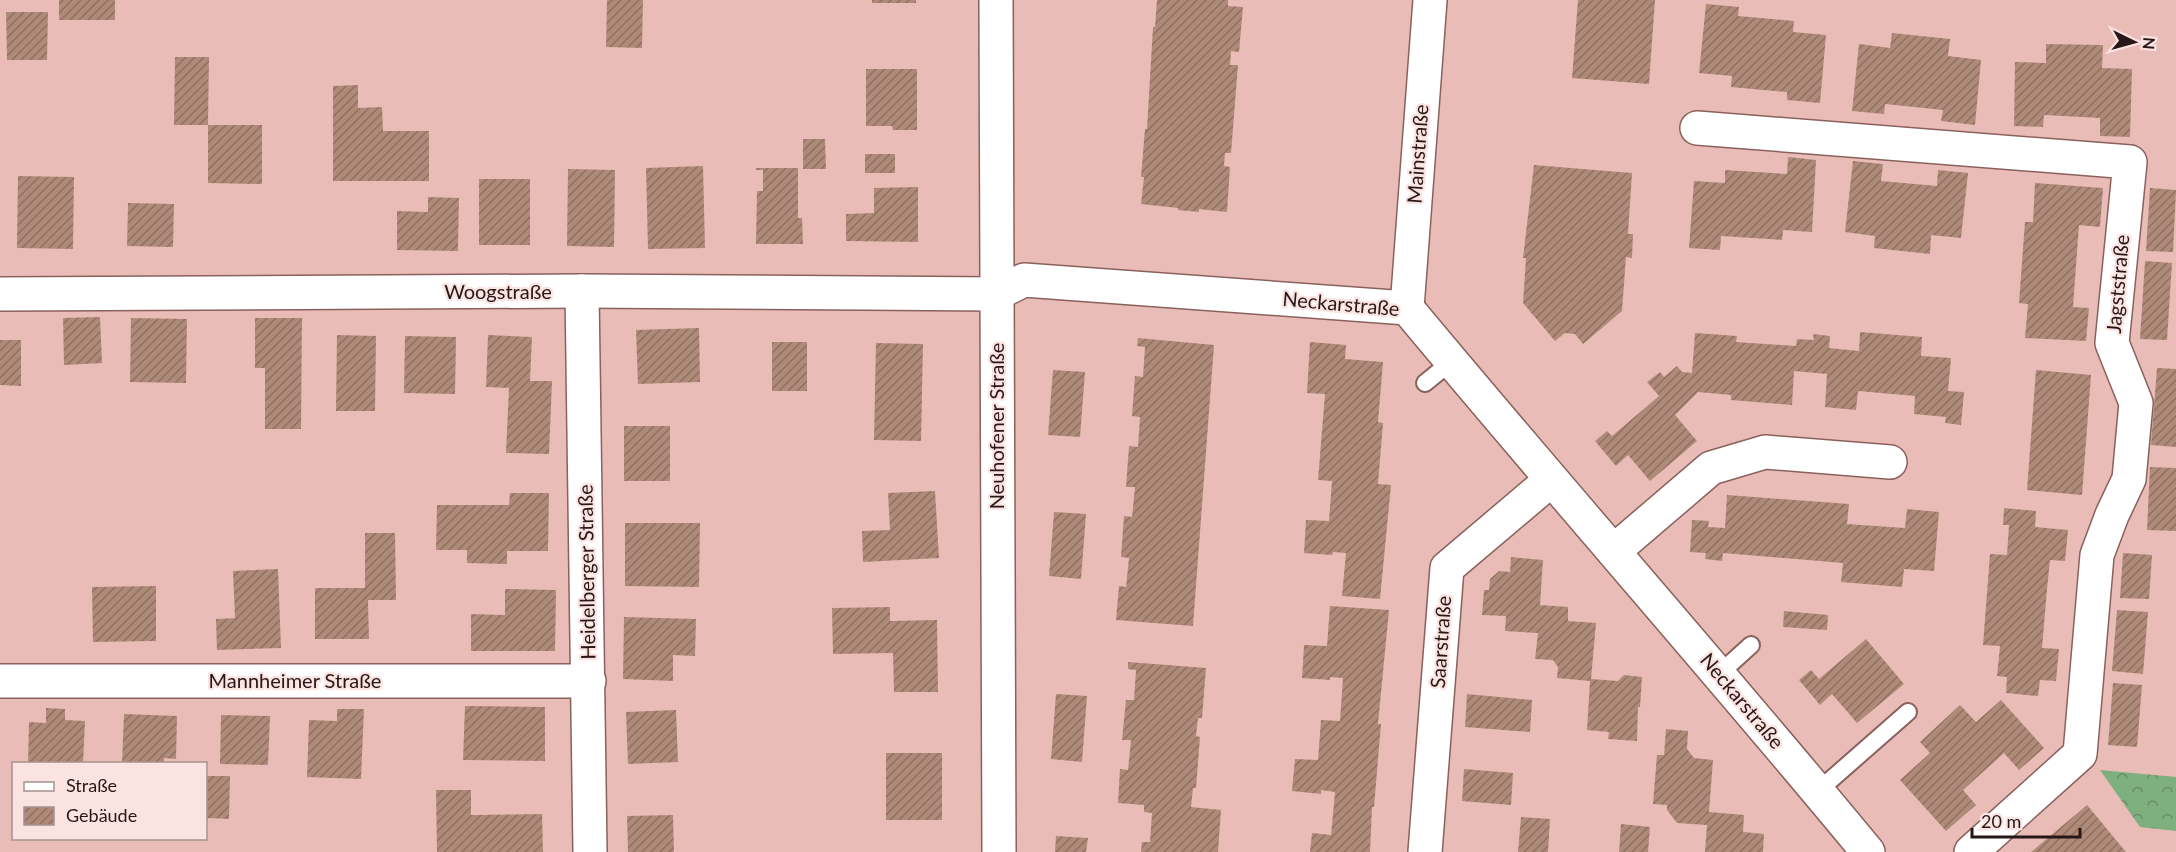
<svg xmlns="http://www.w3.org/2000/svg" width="2176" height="852" font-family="Lato,sans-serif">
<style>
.park{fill:url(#park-crowns)}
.building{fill:url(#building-hatch)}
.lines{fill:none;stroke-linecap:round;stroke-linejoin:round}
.lane-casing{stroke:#89615d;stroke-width:20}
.street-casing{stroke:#89615d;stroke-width:36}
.lane{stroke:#fff;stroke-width:16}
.street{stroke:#fff;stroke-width:33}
.labels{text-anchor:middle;stroke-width:4.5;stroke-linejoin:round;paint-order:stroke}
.street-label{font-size:20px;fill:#271716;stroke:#fbe3e1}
</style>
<defs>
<pattern id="park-crowns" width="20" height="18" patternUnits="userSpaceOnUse" patternTransform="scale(1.5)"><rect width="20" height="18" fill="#7eaf7e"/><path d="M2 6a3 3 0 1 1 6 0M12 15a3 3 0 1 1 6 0" fill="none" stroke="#678d66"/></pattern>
<pattern id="building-hatch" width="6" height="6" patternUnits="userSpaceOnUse" patternTransform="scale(1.5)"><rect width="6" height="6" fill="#b08a79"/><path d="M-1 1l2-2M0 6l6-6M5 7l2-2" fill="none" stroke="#8f7062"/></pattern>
</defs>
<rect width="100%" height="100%" fill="#eabcb8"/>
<polygon class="park" points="2100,770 2176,777 2176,831 2140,827"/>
<g class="building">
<rect x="59" y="0" width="56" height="20"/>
<polygon points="607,0 643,0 642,48 606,47"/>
<rect x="872" y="0" width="44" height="3"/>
<polygon points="1157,0 1228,0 1228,6 1243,7 1239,52 1231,51 1230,65 1238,65 1231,153 1225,153 1224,166 1230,167 1227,212 1199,209 1199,212 1178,210 1178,208 1141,204 1144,177 1141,177 1145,129 1147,129 1153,27 1155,27"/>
<polygon points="1578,0 1655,0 1649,84 1572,78"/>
<polygon points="1706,4 1739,7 1738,16 1794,21 1793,32 1826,35 1820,103 1787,100 1787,92 1731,87 1732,76 1699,73"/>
<polygon points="6,12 48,12 47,60 7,60"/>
<polygon points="1892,33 1950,39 1948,56 1981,60 1975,125 1941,121 1943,110 1885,104 1884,114 1852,111 1859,44 1890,48"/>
<polygon points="2046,44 2103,45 2102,68 2132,69 2130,137 2100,136 2100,118 2044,115 2043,127 2014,126 2015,62 2046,63"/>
<polygon points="175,57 209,57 208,125 174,125"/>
<polygon points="866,69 917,69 917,130 893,130 892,126 866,126"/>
<polygon points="358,85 358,108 382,107 383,131 429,131 429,181 333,181 333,86"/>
<polygon points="208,125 262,125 262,184 208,183"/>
<polygon points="803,139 825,139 826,169 803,169"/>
<rect x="865" y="154" width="30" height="19"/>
<polygon points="1788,157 1816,160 1812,232 1783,230 1782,240 1721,236 1720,250 1689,248 1694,181 1725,183 1725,170 1787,174"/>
<polygon points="1853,161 1883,164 1881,181 1937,186 1938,170 1968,173 1961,238 1931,235 1930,254 1874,248 1875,236 1845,232"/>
<polygon points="1534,165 1632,173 1628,234 1633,234 1632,258 1626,257 1622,311 1583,344 1575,334 1565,333 1555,341 1523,303 1526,258 1523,258"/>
<polygon points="703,166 705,248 648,249 646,168"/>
<polygon points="756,168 798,168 798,218 802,218 803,244 756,244 757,191 763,191 763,170 756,170"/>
<polygon points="568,169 615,170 614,247 567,246"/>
<polygon points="18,176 74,177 73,249 17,248"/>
<rect x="479" y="179" width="51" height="66"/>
<polygon points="2035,183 2103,188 2100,227 2079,225 2073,307 2089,308 2086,341 2025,338 2028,304 2019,303 2025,222 2033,222"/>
<polygon points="918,187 918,242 846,241 846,214 874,213 874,188"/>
<polygon points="2150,188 2176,190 2173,252 2146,251"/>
<polygon points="428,197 459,198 458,251 397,250 397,211 428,212"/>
<polygon points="128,203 174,204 173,247 127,246"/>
<polygon points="2145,261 2172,263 2167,340 2140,339"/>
<polygon points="100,317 102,363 64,365 63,318"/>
<polygon points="131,318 187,319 186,383 130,382"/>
<polygon points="255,318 302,318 301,429 265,429 265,368 255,368"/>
<polygon points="699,328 700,382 638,384 636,330"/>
<polygon points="1860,332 1922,337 1921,356 1951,358 1948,391 1964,392 1961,425 1945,423 1946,417 1914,414 1915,396 1858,391 1856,410 1825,407 1827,374 1794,371 1792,405 1731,400 1731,395 1698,392 1675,415 1697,441 1650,481 1628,455 1616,466 1595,441 1607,431 1612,436 1659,396 1647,382 1660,372 1664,377 1677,366 1682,372 1692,373 1695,333 1737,336 1736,342 1796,346 1797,339 1814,340 1813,334 1830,336 1829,348 1859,351"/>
<polygon points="337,335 376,336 375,411 336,411"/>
<polygon points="488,335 532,337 530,381 552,381 549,454 506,453 509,388 486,387"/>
<polygon points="405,336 456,337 455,394 404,393"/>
<polygon points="1138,338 1214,345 1193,626 1116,620 1119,586 1126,587 1129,558 1121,557 1124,516 1132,517 1135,487 1126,487 1129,446 1138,447 1140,417 1132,416 1135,376 1143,377 1145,347 1137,346"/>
<polygon points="0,340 21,340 21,386 0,385"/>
<rect x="772" y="342" width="35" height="49"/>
<polygon points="1310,342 1346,345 1345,359 1383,362 1378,422 1383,423 1378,484 1391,485 1380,599 1342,596 1346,553 1333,552 1332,555 1304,553 1306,520 1329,521 1332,481 1318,480 1325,394 1307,393"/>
<polygon points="876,343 923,344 921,441 874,440"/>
<polygon points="2157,368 2176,369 2176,447 2151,445"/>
<polygon points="1053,370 1085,372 1080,437 1048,435"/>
<polygon points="2036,370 2091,375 2082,495 2027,490"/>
<rect x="624" y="426" width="46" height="55"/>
<polygon points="2150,467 2176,468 2176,531 2147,530"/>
<polygon points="935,491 939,558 863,562 862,531 890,530 888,493"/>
<polygon points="510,493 549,493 548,551 507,551 507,564 467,563 467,550 436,550 437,505 509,505"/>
<polygon points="1727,495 1849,504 1847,524 1905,528 1907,509 1939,512 1934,571 1904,569 1902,587 1841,582 1843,563 1723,553 1722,561 1705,559 1706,553 1690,552 1692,520 1709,521 1708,527 1725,528"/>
<polygon points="2004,508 2036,511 2035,527 2068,530 2065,561 2050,560 2047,589 2042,648 2059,649 2056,681 2040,680 2038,696 2006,693 2007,677 1997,676 2000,646 1983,645 1990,554 2007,555 2009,525 2003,525"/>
<polygon points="1054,512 1086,514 1081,579 1049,576"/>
<polygon points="625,523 700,523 699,587 625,586"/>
<polygon points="365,533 395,533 396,600 368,600 369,639 315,639 315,588 365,588"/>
<polygon points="2123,553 2152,555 2149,599 2120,598"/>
<polygon points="1511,557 1543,560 1540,605 1568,607 1568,621 1596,623 1591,679 1618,681 1624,675 1642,677 1640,707 1638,707 1637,741 1608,739 1609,732 1587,730 1590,681 1557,678 1558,667 1553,660 1535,659 1538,633 1505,631 1506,616 1482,615 1484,590 1489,590 1490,579 1499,571 1510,572"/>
<polygon points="278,569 281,648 217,650 216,619 235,618 233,571"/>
<polygon points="156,586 156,641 93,642 92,587"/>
<polygon points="505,589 556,590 555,651 471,651 471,614 505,615"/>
<polygon points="1330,606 1389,610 1378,724 1381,724 1374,807 1372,807 1370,852 1310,852 1312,833 1331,835 1335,792 1321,790 1321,794 1292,791 1295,759 1318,760 1321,720 1340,721 1343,678 1330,677 1330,680 1302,678 1304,645 1327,646"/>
<polygon points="890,607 890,621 937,620 938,692 894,692 893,653 833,654 832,608"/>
<polygon points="2117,610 2148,612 2143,674 2112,671"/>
<polygon points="1784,611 1828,615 1827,630 1783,627"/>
<polygon points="624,617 696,619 695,656 673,655 673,681 623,679"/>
<polygon points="1866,639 1904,684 1857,723 1832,694 1820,705 1799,680 1811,670 1819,679"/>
<polygon points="1128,662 1206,668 1202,718 1198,718 1196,736 1200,737 1196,788 1193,788 1191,807 1221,810 1218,852 1141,852 1142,842 1150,842 1152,813 1144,812 1144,805 1118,803 1120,769 1128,770 1131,740 1122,740 1126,700 1134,700 1136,670 1128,669"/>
<polygon points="2113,683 2142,685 2137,747 2108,745"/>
<polygon points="1056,694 1087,696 1082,762 1051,759"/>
<polygon points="1467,694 1532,700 1530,732 1465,727"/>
<polygon points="2001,700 2044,748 2019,770 2004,753 1963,790 1976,805 1946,831 1900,780 1930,753 1920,742 1960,705 1976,722"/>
<polygon points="465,706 545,707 545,761 463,760"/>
<polygon points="46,708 65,709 65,720 85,721 83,764 28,764 29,722 46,723"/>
<polygon points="337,709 364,709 361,779 307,777 309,720 337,721"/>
<polygon points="676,710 678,762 628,764 626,712"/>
<polygon points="124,714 177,716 176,759 164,758 164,764 122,764"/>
<polygon points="221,715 270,716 268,765 220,764"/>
<polygon points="1666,729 1688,731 1687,749 1694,758 1713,760 1709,812 1744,815 1743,832 1764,834 1763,852 1705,852 1707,825 1677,823 1667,810 1667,805 1653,804 1657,755 1664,755"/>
<rect x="886" y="753" width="56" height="67"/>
<polygon points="1464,769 1513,773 1511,805 1462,801"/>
<polygon points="206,776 230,776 229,819 206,818"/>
<polygon points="436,790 471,790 471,815 542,814 543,852 437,852"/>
<polygon points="2087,805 2126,852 2031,852"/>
<polygon points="673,815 674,852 628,852 627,816"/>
<polygon points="1521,817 1550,819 1548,852 1518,852"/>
<polygon points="1621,824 1650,827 1648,852 1619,852"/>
<polygon points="1056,836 1088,838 1086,852 1055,852"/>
</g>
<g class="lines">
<defs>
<g id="lane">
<polyline points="1425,383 1452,361"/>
<polyline points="1719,674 1751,645"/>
<polyline points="1818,791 1908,712"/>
</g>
<g id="street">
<polyline points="996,0 999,852"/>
<polyline points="1697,128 2130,162 2112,343 2136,403 2129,479 2112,515 2097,555 2080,754 1971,852"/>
<polyline points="582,291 590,852"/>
<path d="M 0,294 L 582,291 L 996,294 L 1024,280 L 1407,308 C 1559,491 1717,669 1868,852"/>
<polyline points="1407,308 1430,0"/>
<polyline points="1614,551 1711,468 1765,452 1890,462"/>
<polyline points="0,681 589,681"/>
<polyline points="1425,852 1447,568 1551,480"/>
</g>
</defs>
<use href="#lane" class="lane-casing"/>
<use href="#street" class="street-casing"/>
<use href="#lane" class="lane"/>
<use href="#street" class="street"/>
</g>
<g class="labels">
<g class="street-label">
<text transform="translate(1418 154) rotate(-86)" y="7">Mainstraße</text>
<text transform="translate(2118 284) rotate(-85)" y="7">Jagststraße</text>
<text x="498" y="299">Woogstraße</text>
<text transform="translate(1341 304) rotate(5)" y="7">Neckarstraße</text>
<text transform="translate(997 426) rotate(-90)" y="7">Neuhofener Straße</text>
<text transform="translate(587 572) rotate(-91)" y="7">Heidelberger Straße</text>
<text transform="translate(1441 642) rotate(-86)" y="7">Saarstraße</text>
<text x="295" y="688">Mannheimer Straße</text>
<text transform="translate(1742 701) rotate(50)" y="7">Neckarstraße</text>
</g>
</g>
<rect x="12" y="762" width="195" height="78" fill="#fbe3e1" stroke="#a69190" stroke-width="1.5"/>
<rect x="24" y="782" width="30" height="9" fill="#ffffff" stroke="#a69190" stroke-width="1.5"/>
<text x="66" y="792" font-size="18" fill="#271716">Straße</text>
<rect x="24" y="807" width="30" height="18" fill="url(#building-hatch)" stroke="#a69190" stroke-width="1.5"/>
<text x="66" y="822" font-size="18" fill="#271716">Gebäude</text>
<g transform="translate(2134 42) rotate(95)" stroke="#fbe3e1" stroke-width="4.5" paint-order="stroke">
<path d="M0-4.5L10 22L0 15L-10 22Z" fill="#271716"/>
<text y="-9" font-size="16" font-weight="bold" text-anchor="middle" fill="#271716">N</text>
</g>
<path d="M1972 828v9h108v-9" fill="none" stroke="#271716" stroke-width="3"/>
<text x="1981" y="828" font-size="18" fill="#271716" stroke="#fbe3e1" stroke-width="4.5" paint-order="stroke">20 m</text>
</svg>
